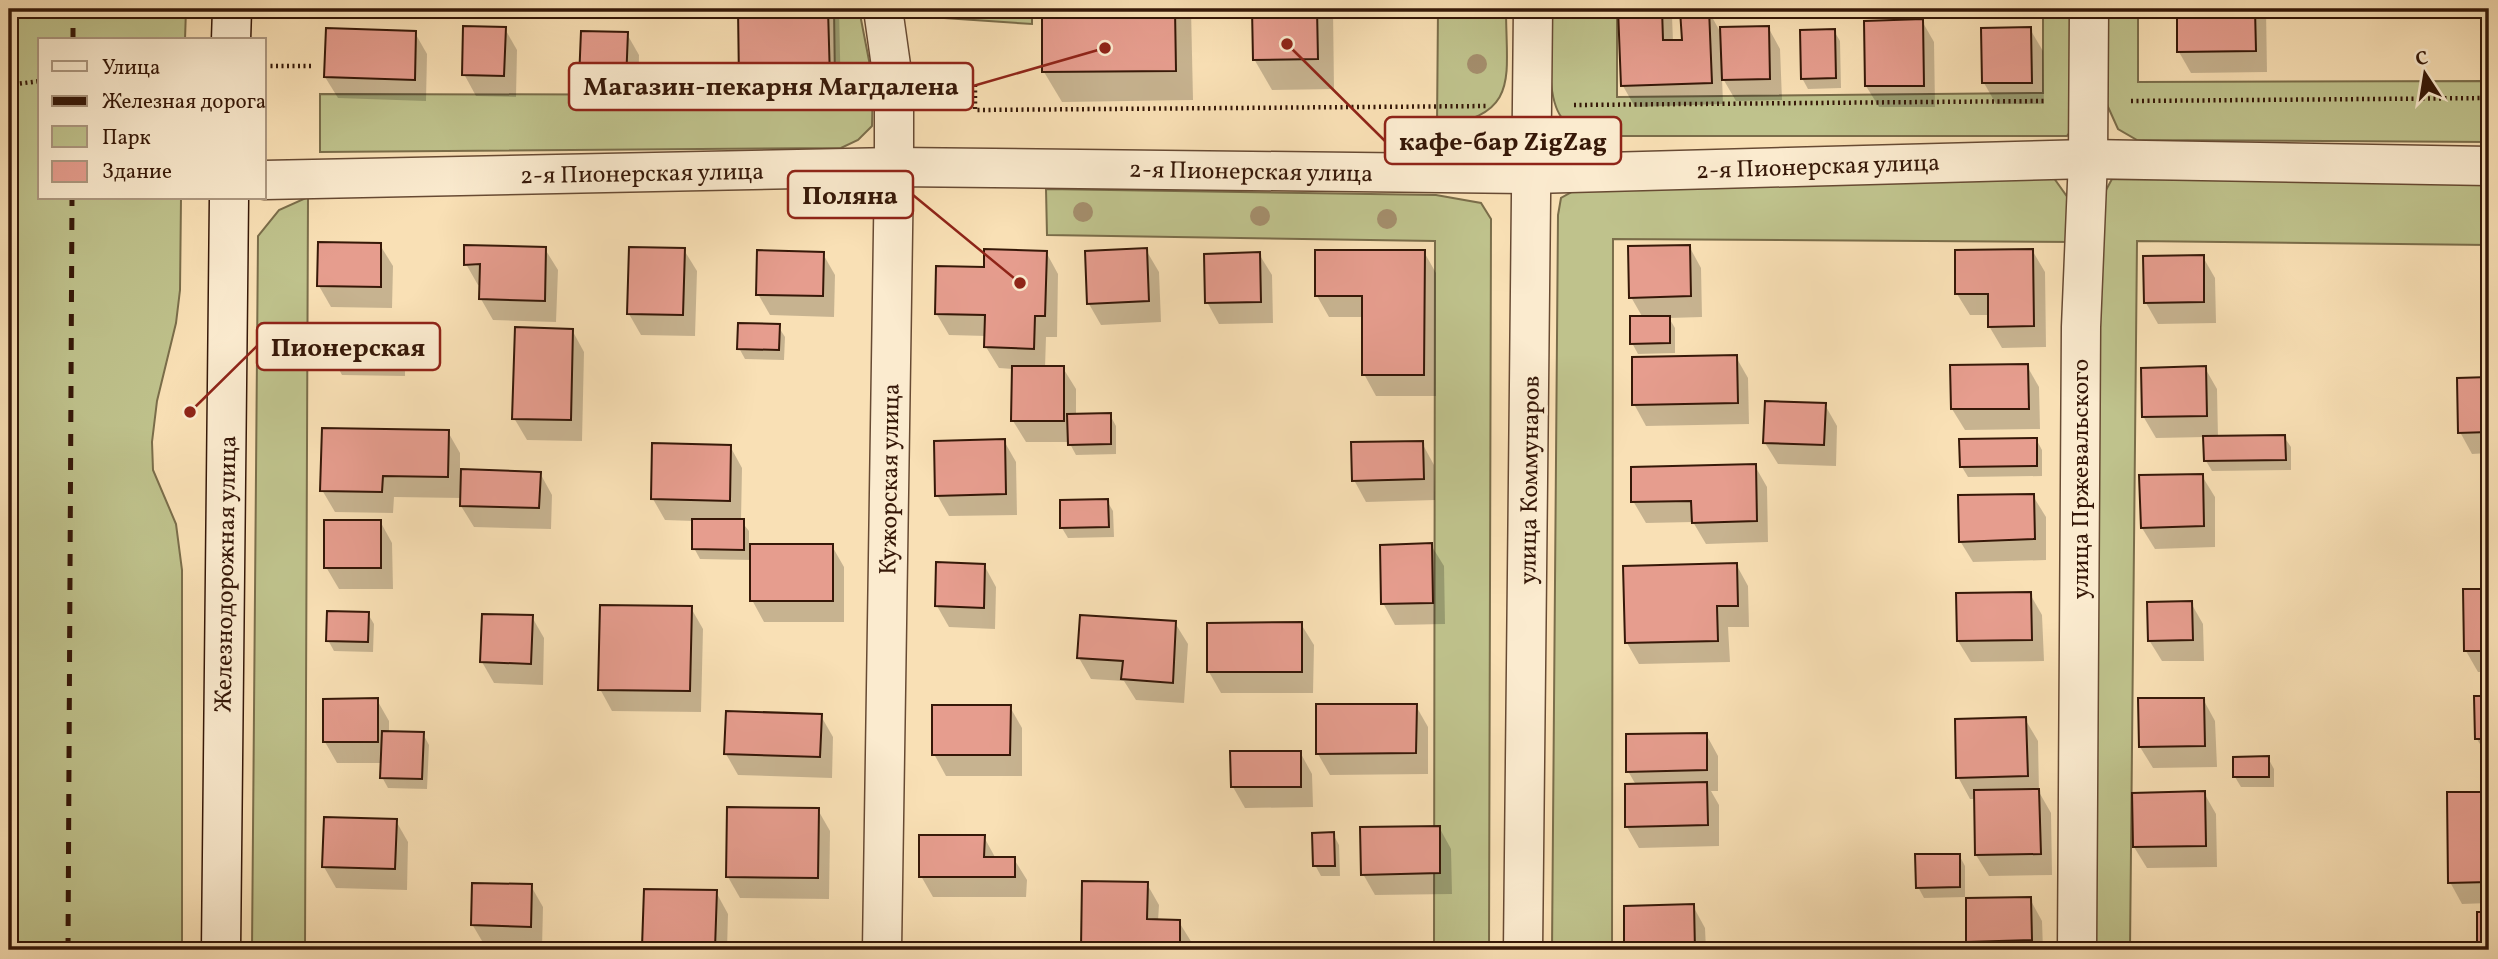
<svg xmlns="http://www.w3.org/2000/svg" width="2498" height="959" font-family="Vollkorn,serif">
<style>
.green{fill:#bfc28c;stroke:#7a6d4a;stroke-width:2}
.shadow{fill:#0003}
.building{fill:#e69d8e;stroke:#361808;stroke-width:2}
.lines{fill:none;stroke-linecap:round;stroke-linejoin:round}
.street-casing{stroke:#674a33;stroke-width:41}
.secondary-casing{stroke:#361808;stroke-width:41}
.path{stroke:#361808;stroke-width:4.5;stroke-dasharray:2 3.5;stroke-linecap:butt}
.street{stroke:#fbebcf;stroke-width:38}
.secondary{stroke:#fbebcf;stroke-width:38}
.rail{stroke:#361808;stroke-width:5;stroke-dasharray:12 12;stroke-linecap:butt}
.tree{fill:#a48e6c}
.labels{text-anchor:middle;stroke-width:7;stroke-linejoin:round;paint-order:stroke}
.street-label{font-size:24px;fill:#361808;stroke:#fbebcf}
.leader{fill:none;stroke:#8f2418;stroke-width:2.5}
.callout-dot{fill:#8f2418;stroke:#fbebcf;stroke-width:2.5}
.callout{fill:#fbebcf;stroke:#8f2418;stroke-width:2.5}
.callout-label{font-size:26px;text-anchor:middle;font-weight:bold;fill:#361808}
</style>
<rect width="100%" height="100%" fill="#f9e0b5"/>
<filter id="stains"><feTurbulence type="fractalNoise" baseFrequency=".00286" numOctaves="4"/><feColorMatrix values="0 0 0 0 .2 0 0 0 0 .09 0 0 0 0 .02 0 0 0 .5 -.17"/></filter>
<radialGradient id="worn" r=".72"><stop offset=".6" stop-color="#630" stop-opacity="0"/><stop offset="1" stop-color="#630" stop-opacity=".3"/></radialGradient>
<g class="green">
<polygon points="9,9 186,9 185,40 40,40 40,198 181,198 180,290 176,323 157,401 152,442 153,470 176,524 182,570 182,950 9,950"/>
<polygon points="834,9 859,9 873,81 872,126 858,140 841,148 320,152 320,94 824,95 835,83"/>
<polygon points="946,9 1032,9 1032,24 945,18"/>
<path d="M 1438,9 L 1506,9 C 1506,78 1521,116 1437,126 Z"/>
<path d="M 1552,9 L 1617,9 L 1617,97 L 2043,93 L 2043,9 L 2075,9 L 2076,125 L 2067,136 L 1596,136 C 1585,132 1569,128 1562,118 C 1544,95 1552,37 1552,9 Z"/>
<polygon points="2104,9 2138,9 2138,82 2489,81 2489,142 2137,140 2118,129 2104,98"/>
<polygon points="2051,174 2068,198 2075,242 1613,239 1612,950 1552,950 1558,215 1561,198 1579,188"/>
<polygon points="2112,179 2489,180 2489,245 2137,241 2130,950 2085,950 2099,203"/>
<polygon points="1046,189 1436,195 1481,203 1491,219 1489,950 1434,950 1435,241 1047,235"/>
<polygon points="308,197 305,950 252,950 258,236 279,210"/>
</g>
<g class="shadow">
<polygon points="740,9 839,9 841,100 753,102 741,81"/>
<polygon points="1043,9 1191,9 1193,100 1062,102 1044,72"/>
<polygon points="1254,9 1333,9 1334,89 1272,90 1254,59"/>
<polygon points="1402,9 1431,9 1431,12 1404,13"/>
<polygon points="1620,9 1668,9 1672,16 1673,42 1683,41 1708,10 1722,35 1768,27 1780,49 1782,100 1736,101 1722,77 1723,104 1635,107 1623,86"/>
<polygon points="2178,9 2266,9 2267,72 2191,73 2179,52"/>
<polygon points="2484,9 2489,9 2489,73 2484,65"/>
<polygon points="1922,21 1934,42 1935,107 1879,107 1866,86"/>
<polygon points="505,29 517,50 516,97 476,96 464,74"/>
<polygon points="2030,29 2043,51 2044,104 1996,104 1984,83 1983,30"/>
<polygon points="1834,31 1840,41 1841,88 1808,89 1802,78"/>
<polygon points="415,33 427,54 426,101 338,98 325,77"/>
<polygon points="627,34 639,55 638,103 593,101 581,80"/>
<polygon points="380,245 393,266 392,308 331,307 319,286"/>
<polygon points="1689,246 1701,268 1702,317 1669,318 1675,328 1675,353 1638,354 1632,343 1643,318 1631,297"/>
<polygon points="545,249 558,270 556,322 493,320 481,299 481,285 478,285 466,264"/>
<polygon points="684,250 697,271 695,336 641,335 629,314"/>
<polygon points="1146,250 1159,272 1161,322 1101,325 1089,304"/>
<polygon points="2032,250 2045,272 2046,347 2002,348 1989,326 1989,315 1970,315 1957,294"/>
<polygon points="1046,252 1058,274 1057,337 1046,337 1045,368 1063,368 1076,389 1076,416 1110,415 1116,426 1116,454 1076,455 1069,442 1026,442 1013,421 1013,369 999,368 986,347 987,336 949,335 936,313 986,269"/>
<polygon points="1424,252 1436,273 1436,396 1376,396 1364,374 1364,317 1329,317 1317,296"/>
<polygon points="823,254 835,275 834,317 770,315 758,294"/>
<polygon points="1259,254 1272,275 1273,323 1219,324 1207,302"/>
<polygon points="2203,257 2215,278 2216,323 2158,324 2146,303"/>
<polygon points="778,326 785,337 784,360 745,359 739,348"/>
<polygon points="572,330 584,352 582,441 527,440 514,418"/>
<polygon points="399,345 405,356 405,376 342,375 336,364"/>
<polygon points="1736,357 1748,378 1749,424 1646,426 1634,404"/>
<polygon points="2027,366 2039,387 2040,429 1965,430 1952,409"/>
<polygon points="2205,368 2217,389 2218,438 2284,437 2291,447 2291,470 2212,471 2206,461 2205,437 2156,438 2143,416"/>
<polygon points="2489,379 2489,453 2472,454 2460,432 2459,380"/>
<polygon points="1825,405 1837,426 1836,466 1778,464 1765,443"/>
<polygon points="448,432 460,453 460,471 540,473 552,495 551,529 474,527 461,506 462,498 394,497 393,513 335,512 322,490"/>
<polygon points="2036,439 2042,450 2042,476 1968,477 1962,467"/>
<polygon points="1004,441 1016,462 1017,515 949,516 937,495"/>
<polygon points="1422,443 1434,465 1435,500 1366,502 1354,480"/>
<polygon points="730,446 742,468 741,521 749,531 749,546 832,546 844,567 844,622 764,622 752,600 752,560 700,559 694,548 694,521 665,520 653,499"/>
<polygon points="1755,466 1767,487 1768,542 1706,544 1693,522 1646,523 1633,501"/>
<polygon points="2202,476 2215,497 2215,547 2155,549 2142,528"/>
<polygon points="2033,496 2046,517 2046,560 1973,562 1960,541"/>
<polygon points="1107,501 1113,511 1114,537 1068,538 1062,528"/>
<polygon points="380,521 392,543 393,589 339,589 326,567"/>
<polygon points="1431,545 1444,566 1445,624 1395,625 1383,603"/>
<polygon points="1736,564 1748,586 1749,627 1728,627 1730,662 1639,664 1627,643"/>
<polygon points="984,565 996,587 995,629 949,627 937,606"/>
<polygon points="2489,590 2489,672 2478,672 2466,651 2465,591"/>
<polygon points="2030,594 2042,615 2044,661 1971,662 1958,641"/>
<polygon points="2191,603 2203,624 2204,661 2162,661 2149,640"/>
<polygon points="691,608 703,629 701,712 612,711 600,689"/>
<polygon points="368,614 374,624 373,652 334,651 328,640"/>
<polygon points="532,617 544,638 543,685 494,683 482,662"/>
<polygon points="1175,623 1188,644 1184,703 1136,700 1124,681 1091,679 1079,658"/>
<polygon points="1301,624 1314,645 1313,693 1221,693 1209,672"/>
<polygon points="2476,698 2489,698 2489,760 2477,739"/>
<polygon points="2203,699 2215,721 2217,767 2153,768 2140,747"/>
<polygon points="377,700 389,721 389,733 423,734 429,745 427,789 388,788 382,777 383,763 337,763 325,742"/>
<polygon points="1416,706 1428,727 1428,774 1330,775 1318,754"/>
<polygon points="1010,707 1022,728 1022,776 946,776 934,754"/>
<polygon points="821,716 833,737 832,778 738,775 726,754"/>
<polygon points="2025,719 2038,741 2039,792 2051,813 2052,875 1989,876 1976,855 1976,799 1970,799 1958,777"/>
<polygon points="1706,734 1718,756 1718,791 1711,791 1719,805 1719,846 1639,848 1627,827 1636,785 1628,771"/>
<polygon points="1300,752 1312,774 1313,807 1245,808 1233,787"/>
<polygon points="2268,758 2274,769 2274,787 2241,787 2235,777"/>
<polygon points="2204,793 2216,814 2217,867 2147,868 2134,847"/>
<polygon points="2449,794 2489,794 2489,903 2462,904 2450,882"/>
<polygon points="818,810 830,831 829,899 740,898 728,877"/>
<polygon points="396,821 408,842 407,890 336,888 324,867"/>
<polygon points="1439,827 1451,849 1452,894 1375,895 1363,874"/>
<polygon points="1333,834 1339,845 1340,876 1321,876 1315,865"/>
<polygon points="984,837 996,859 1014,859 1027,880 1026,897 933,897 921,876"/>
<polygon points="1959,855 1965,866 1965,897 1924,898 1918,887"/>
<polygon points="1147,884 1159,905 1158,921 1179,922 1192,943 1192,950 1084,950 1082,947"/>
<polygon points="531,886 543,907 542,948 485,946 472,924"/>
<polygon points="716,892 728,914 727,950 646,950 644,947"/>
<polygon points="2030,899 2042,921 2043,950 1973,950 1968,941"/>
<polygon points="1693,906 1705,928 1706,950 1626,950 1625,908"/>
</g>
<g class="building">
<polygon points="738,9 828,9 830,79 739,81"/>
<polygon points="1042,9 1175,9 1176,71 1042,72"/>
<polygon points="1252,9 1317,9 1318,59 1253,60"/>
<polygon points="1618,9 1662,9 1663,40 1682,40 1680,10 1709,9 1712,83 1621,86"/>
<polygon points="2177,9 2255,9 2256,51 2177,52"/>
<polygon points="2482,9 2489,9 2489,65 2483,65"/>
<polygon points="1923,19 1924,86 1865,86 1864,21"/>
<polygon points="463,26 506,27 504,76 462,75"/>
<polygon points="1769,26 1770,79 1722,80 1720,27"/>
<polygon points="2031,27 2032,83 1982,83 1981,28"/>
<polygon points="326,28 416,31 415,80 324,77"/>
<polygon points="1835,29 1836,78 1801,79 1800,30"/>
<polygon points="581,31 628,32 626,82 579,80"/>
<polygon points="318,242 381,243 381,287 317,286"/>
<polygon points="464,245 546,247 545,301 479,299 480,264 464,265"/>
<polygon points="1690,245 1691,296 1629,298 1628,246"/>
<polygon points="629,247 685,248 683,315 627,314"/>
<polygon points="1147,248 1149,301 1087,304 1085,251"/>
<polygon points="984,249 1047,251 1045,316 1035,316 1034,349 984,347 985,315 935,314 936,266 984,267"/>
<polygon points="2033,249 2034,326 1988,327 1988,294 1955,294 1955,250"/>
<polygon points="757,250 824,252 823,296 756,295"/>
<polygon points="1315,250 1425,250 1424,375 1362,375 1362,296 1315,296"/>
<polygon points="1260,252 1261,302 1205,303 1204,254"/>
<polygon points="2204,255 2204,302 2144,303 2143,256"/>
<polygon points="1630,316 1670,316 1670,343 1630,344"/>
<polygon points="738,323 780,324 779,350 737,349"/>
<polygon points="515,327 573,329 571,420 512,419"/>
<polygon points="1737,355 1738,403 1632,405 1632,357"/>
<polygon points="2028,364 2029,409 1951,409 1950,365"/>
<polygon points="1012,366 1064,366 1064,421 1011,421"/>
<polygon points="2206,366 2207,416 2142,417 2141,368"/>
<polygon points="2489,377 2489,432 2458,433 2457,378"/>
<polygon points="1765,401 1826,403 1824,445 1763,443"/>
<polygon points="1111,413 1111,444 1068,445 1067,414"/>
<polygon points="322,428 449,430 448,477 383,476 382,492 320,491"/>
<polygon points="2285,435 2286,460 2204,461 2203,436"/>
<polygon points="2037,438 2037,466 1960,467 1959,439"/>
<polygon points="1005,439 1006,494 935,496 934,441"/>
<polygon points="1423,441 1424,479 1352,481 1351,442"/>
<polygon points="652,443 731,445 730,501 651,499"/>
<polygon points="1756,464 1757,521 1692,523 1691,501 1631,502 1631,467"/>
<polygon points="461,469 541,472 539,508 460,506"/>
<polygon points="2203,474 2204,526 2141,528 2139,475"/>
<polygon points="2034,494 2035,539 1959,542 1958,495"/>
<polygon points="1108,499 1109,527 1060,528 1060,500"/>
<polygon points="2487,501 2489,501 2489,549 2488,549"/>
<polygon points="692,519 744,519 744,550 692,549"/>
<rect x="324" y="520" width="57" height="48"/>
<polygon points="1432,543 1433,603 1381,604 1380,545"/>
<rect x="750" y="544" width="83" height="57"/>
<polygon points="936,562 985,564 984,608 935,606"/>
<polygon points="1737,563 1738,606 1717,606 1718,641 1625,643 1623,566"/>
<polygon points="2463,589 2489,589 2489,651 2464,651"/>
<polygon points="2031,592 2032,640 1957,641 1956,593"/>
<polygon points="2192,601 2193,640 2148,641 2147,602"/>
<polygon points="600,605 692,606 690,691 598,690"/>
<polygon points="327,611 369,612 368,642 326,641"/>
<polygon points="482,614 533,615 531,664 480,662"/>
<polygon points="1080,615 1176,621 1173,683 1121,679 1123,661 1077,658"/>
<polygon points="1302,622 1302,672 1207,672 1207,623"/>
<polygon points="2474,696 2489,696 2489,739 2475,739"/>
<polygon points="378,698 378,742 323,742 323,699"/>
<polygon points="2138,698 2204,698 2205,746 2139,747"/>
<polygon points="1316,704 1417,704 1416,753 1316,754"/>
<polygon points="932,705 1011,705 1010,755 932,755"/>
<polygon points="726,711 822,714 820,757 724,754"/>
<polygon points="2026,717 2028,776 1956,778 1955,719"/>
<polygon points="382,731 424,732 422,779 380,778"/>
<polygon points="1707,733 1707,770 1626,772 1626,734"/>
<polygon points="1230,751 1301,751 1301,787 1231,787"/>
<polygon points="2269,756 2269,777 2233,777 2233,757"/>
<polygon points="1707,782 1708,825 1625,827 1625,784"/>
<polygon points="2039,789 2041,854 1975,855 1974,790"/>
<polygon points="2205,791 2206,846 2133,847 2132,793"/>
<polygon points="2447,792 2489,792 2489,882 2448,883"/>
<polygon points="727,807 819,808 818,878 726,877"/>
<polygon points="324,817 397,819 395,869 322,867"/>
<polygon points="1440,826 1440,873 1361,875 1360,827"/>
<polygon points="1334,832 1335,866 1313,866 1312,833"/>
<polygon points="919,835 985,835 984,857 1015,857 1015,877 919,877"/>
<polygon points="1915,854 1960,854 1960,887 1916,888"/>
<polygon points="1082,881 1148,882 1147,919 1180,920 1180,949 1081,948"/>
<polygon points="472,883 532,884 531,927 471,925"/>
<polygon points="644,889 717,890 715,949 642,947"/>
<polygon points="2031,897 2032,940 1966,942 1966,898"/>
<polygon points="1694,904 1695,950 1624,950 1624,906"/>
<rect x="2477" y="912" width="12" height="38"/>
</g>
<g class="lines">
<defs>
<g id="street">
<polyline points="264,180 894,167 1533,174 2088,159 2489,166"/>
<polyline points="882,950 894,167 894,87 883,9"/>
<polyline points="1523,950 1533,9"/>
<polyline points="2077,950 2081,327 2088,159 2089,9"/>
</g>
<g id="secondary">
<polyline points="231,40 232,9"/>
<polyline points="221,950 229,198"/>
</g>
</defs>
<use href="#street" class="street-casing"/>
<use href="#secondary" class="secondary-casing"/>
<g class="path">
<polyline points="265,66 313,66"/>
<polyline points="9,85 40,81"/>
<polyline points="975,85 975,110 1489,106"/>
<polyline points="2131,101 2489,98"/>
<polyline points="1574,105 2045,101"/>
</g>
<use href="#street" class="street"/>
<use href="#secondary" class="secondary"/>
<g class="rail">
<polyline points="73,40 73,9"/>
<polyline points="68,950 72,198"/>
</g>
</g>
<g class="tree">
<circle cx="1477" cy="64" r="10"/>
<circle cx="1083" cy="212" r="10"/>
<circle cx="1260" cy="216" r="10"/>
<circle cx="1387" cy="219" r="10"/>
</g>
<g class="labels">
<g class="street-label">
<text transform="translate(1818 166) rotate(-2)" y="8">2-я Пионерская улица</text>
<text transform="translate(1251 171) rotate(1)" y="8">2-я Пионерская улица</text>
<text transform="translate(642 173) rotate(-1)" y="8">2-я Пионерская улица</text>
<text transform="translate(889 479) rotate(-89)" y="8">Кужорская улица</text>
<text transform="translate(2080 479) rotate(-90)" y="8">улица Пржевальского</text>
<text transform="translate(1529 480) rotate(-89)" y="8">улица Коммунаров</text>
<text transform="translate(225 574) rotate(-89)" y="8">Железнодорожная улица</text>
</g>
</g>
<path class="leader" d="M1105 48L973 86M1287 44L1385 141M1020 283L913 195M190 412L257 346"/>
<g class="callout-dot">
<circle cx="1105" cy="48" r="7"/>
<circle cx="1287" cy="44" r="7"/>
<circle cx="1020" cy="283" r="7"/>
<circle cx="190" cy="412" r="7"/>
</g>
<g class="callout">
<rect x="569" y="63" width="404" height="47" rx="7"/>
<rect x="1385" y="117" width="236" height="47" rx="7"/>
<rect x="788" y="171" width="125" height="47" rx="7"/>
<rect x="257" y="323" width="183" height="47" rx="7"/>
</g>
<g class="callout-label">
<text x="771" y="95">Магазин-пекарня Магдалена</text>
<text x="1503" y="150">кафе-бар ZigZag</text>
<text x="850" y="204">Поляна</text>
<text x="348" y="356">Пионерская</text>
</g>
<rect width="2498" height="959" fill="none" stroke="#f9e0b5" stroke-width="35"/>
<rect x="10" y="10" width="2477" height="938" fill="none" stroke="#361808" stroke-width="3.5"/>
<rect x="18" y="18" width="2463" height="924" fill="none" stroke="#361808" stroke-width="2"/>
<rect x="38" y="38" width="228" height="161" fill="#fbebcf" stroke="#ac977f" stroke-width="2"/>
<rect x="52" y="61" width="35" height="10" fill="#fbebcf" stroke="#ac977f" stroke-width="2"/>
<text x="102" y="74" font-size="21" fill="#361808">Улица</text>
<rect x="52" y="96" width="35" height="10" fill="#361808" stroke="#ac977f" stroke-width="2"/>
<text x="102" y="108" font-size="21" fill="#361808">Железная дорога</text>
<rect x="52" y="126" width="35" height="21" fill="#bfc28c" stroke="#ac977f" stroke-width="2"/>
<text x="102" y="144" font-size="21" fill="#361808">Парк</text>
<rect x="52" y="161" width="35" height="21" fill="#e69d8e" stroke="#ac977f" stroke-width="2"/>
<text x="102" y="178" font-size="21" fill="#361808">Здание</text>
<g transform="translate(2425 74) rotate(348)" stroke="#fbebcf" stroke-width="5" paint-order="stroke">
<path d="M0-5L12 26L0 18L-12 26Z" fill="#361808"/>
<text y="-10" font-size="19" font-weight="bold" text-anchor="middle" fill="#361808">С</text>
</g>
<rect width="100%" height="100%" filter="url(#stains)"/>
<rect width="100%" height="100%" fill="url(#worn)"/>
</svg>
